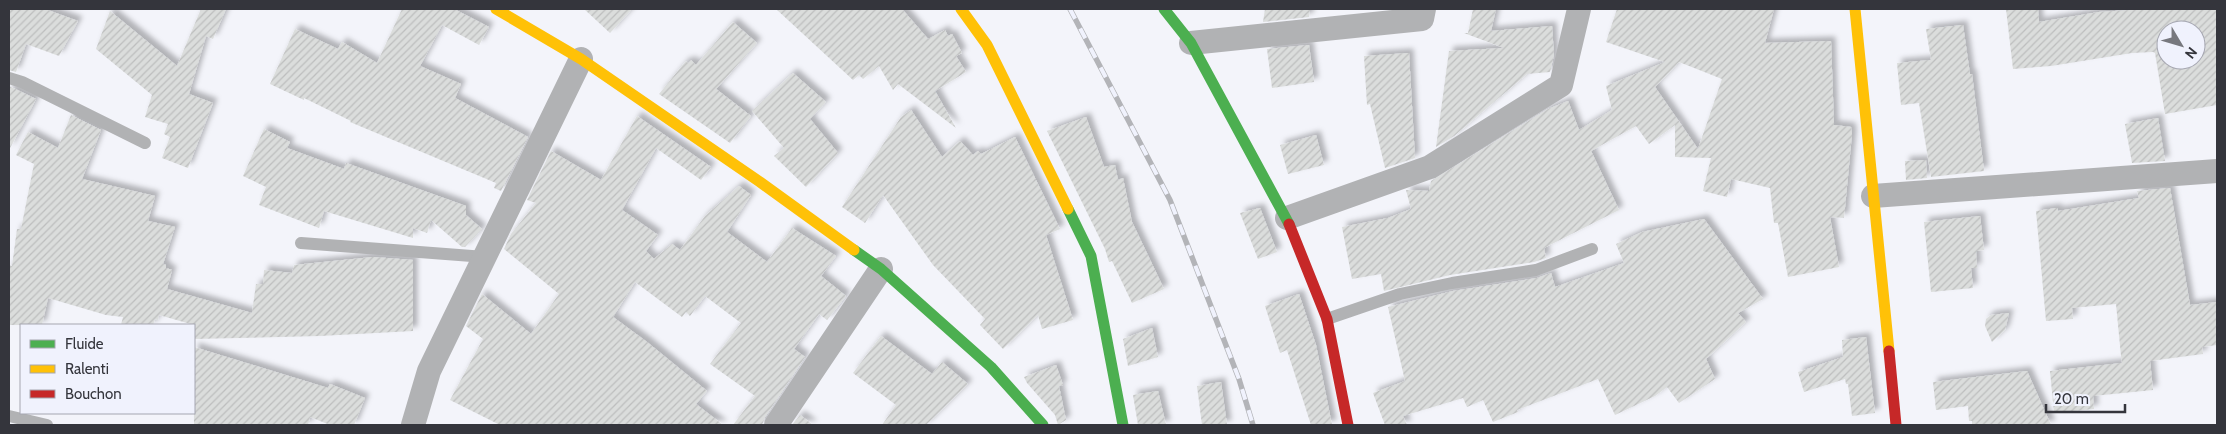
<svg xmlns="http://www.w3.org/2000/svg" width="2226" height="434" font-family="Cabin,sans-serif">
<style>
.building{fill:url(#building-hatch);fill-rule:evenodd;filter:url(#shadow)}
.lines{fill:none;stroke-linecap:round;stroke-linejoin:round}
.lane{stroke:#b1b2b4;stroke-width:12}
.street{stroke:#b1b2b4;stroke-width:24}
.fast{stroke:#4caf50;stroke-width:11}
.slow{stroke:#ffc107;stroke-width:11}
.jam{stroke:#c62828;stroke-width:11}
.rail-casing{stroke:#b3b4b8;stroke-width:5.5}
.rail{stroke:#f0f2fd;stroke-width:4;stroke-dasharray:11;stroke-linecap:butt}
</style>
<defs>
<pattern id="building-hatch" width="6" height="6" patternUnits="userSpaceOnUse" patternTransform="scale(1.25)"><rect width="6" height="6" fill="#dbdddc"/><path d="M-1 1l2-2M0 6l6-6M5 7l2-2" fill="none" stroke="#bdbebe"/></pattern>
<filter id="shadow"><feDropShadow dx="4.5" dy="-4.5" stdDeviation="2.5" flood-color="#0004"/></filter>
</defs>
<rect width="100%" height="100%" fill="#f3f4fa"/>
<g class="building">
<polygon points="9,9 45,9 78,21 59,56 26,44 16,72 9,70"/>
<polygon points="201,9 226,9 213,39 206,36 189,94 213,103 188,168 162,158 170,137 164,134 168,124 145,117 152,95 96,49 110,11 177,66"/>
<polygon points="402,9 454,9 489,27 479,45 442,25 420,66 461,84 455,98 528,137 501,191 494,188 496,183 350,122 351,121 304,98 304,100 270,84 295,29 338,49 342,42 377,63"/>
<polygon points="584,9 632,9 610,33"/>
<polygon points="776,9 902,9 928,39 945,30 948,36 952,34 962,53 956,56 966,72 935,91 956,128 898,84 893,90 879,66 863,79 859,75 853,80"/>
<polygon points="1265,9 1310,9 1309,17 1263,22"/>
<polygon points="1473,9 1496,9 1491,31 1552,26 1554,55 1550,72 1527,74 1454,136 1436,147 1449,51 1504,48 1464,33 1468,33"/>
<path d="M 1617,9 L 1774,9 L 1765,43 L 1831,41 L 1834,125 L 1851,127 L 1852,134 L 1844,218 L 1830,217 L 1839,267 L 1788,277 L 1778,223 L 1774,223 L 1770,188 L 1731,179 L 1727,197 L 1703,191 L 1711,158 L 1675,157 L 1675,125 L 1649,144 L 1636,126 L 1591,151 L 1619,210 L 1544,248 L 1546,258 L 1534,262 L 1450,275 L 1384,291 L 1381,274 L 1352,279 L 1342,227 L 1388,218 L 1411,209 L 1406,190 L 1429,191 L 1431,181 L 1548,109 L 1568,101 L 1579,130 L 1612,110 L 1606,86 L 1665,62 L 1606,42 ZM 1679,62 L 1722,79 L 1698,149 L 1655,87 Z"/>
<path d="M 2006,9 L 2038,9 L 2039,22 L 2099,12 L 2147,9 L 2217,9 L 2217,105 L 2165,114 L 2155,53 L 2153,52 L 2132,53 L 2051,66 L 2013,69 ZM 2166,30 L 2196,30 L 2196,60 L 2166,60 Z"/>
<polygon points="733,22 757,43 716,89 751,116 730,143 659,94 686,61 688,63 691,60 696,65"/>
<polygon points="1963,25 1970,74 1972,74 1984,171 1931,177 1919,103 1901,105 1897,63 1931,60 1926,29"/>
<polygon points="1309,45 1314,82 1272,88 1267,49"/>
<polygon points="1409,53 1415,158 1385,168 1370,104 1367,105 1364,56"/>
<polygon points="793,73 826,102 810,119 838,153 806,187 774,156 784,148 752,111"/>
<polygon points="9,86 36,99 9,150"/>
<polygon points="911,110 942,157 960,141 973,155 978,151 981,154 1015,137 1060,229 1046,235 1073,320 1042,329 1038,315 1003,349 980,325 985,319 933,265 883,195 865,223 842,207 901,117"/>
<polygon points="71,115 101,130 82,179 155,196 148,221 175,227 163,264 166,265 166,268 172,270 167,289 252,313 256,284 263,284 264,270 292,273 294,265 373,257 413,260 413,331 320,336 194,339 194,325 159,315 158,320 155,319 153,325 121,325 123,317 106,315 48,298 42,325 9,325 9,265 12,266 17,229 21,229 34,164 16,155 28,132 58,148"/>
<polygon points="637,116 711,167 701,180 656,148 622,210 658,235 646,251 654,259 672,244 680,250 705,216 739,186 751,195 727,232 767,262 792,228 836,256 821,276 846,296 827,320 819,314 794,349 805,357 765,417 762,425 733,425 755,396 710,364 741,323 705,296 690,316 686,312 682,317 635,282 613,317 647,342 707,391 696,404 723,425 500,425 450,400 483,339 466,326 482,294 531,334 559,294 504,249 511,234 536,203 527,200 551,151 601,180"/>
<polygon points="1086,117 1104,167 1115,165 1118,180 1123,178 1132,222 1164,289 1132,303 1112,261 1109,262 1105,249 1047,131"/>
<polygon points="2158,118 2165,161 2132,163 2125,124"/>
<polygon points="264,129 290,142 287,148 344,169 346,163 466,206 466,215 482,229 465,247 462,247 431,220 427,233 413,228 413,238 324,211 319,228 259,205 266,187 243,176"/>
<polygon points="1316,135 1324,165 1288,174 1280,145"/>
<polygon points="1926,160 1927,178 1906,180 1905,161"/>
<polygon points="2170,188 2190,305 2217,302 2217,345 2202,347 2203,354 2150,361 2153,390 2093,396 2094,409 2054,413 2050,371 2122,363 2121,356 2116,304 2072,308 2073,319 2046,321 2036,211 2057,208 2058,211 2139,198 2137,191"/>
<polygon points="1260,208 1277,252 1258,259 1240,213"/>
<polygon points="1980,216 1984,250 1976,251 1977,268 1971,268 1973,288 1931,292 1924,222"/>
<polygon points="1704,219 1763,299 1738,313 1746,322 1706,359 1715,379 1679,403 1667,387 1655,396 1615,415 1598,379 1517,410 1518,412 1493,422 1483,400 1467,407 1463,398 1403,416 1407,425 1385,425 1373,393 1405,381 1388,307 1453,291 1537,278 1551,273 1555,287 1624,263 1616,244 1642,232"/>
<polygon points="1299,294 1316,345 1332,425 1311,425 1287,350 1280,353 1265,306"/>
<polygon points="2009,313 2005,330 1992,342 1985,326 1986,319 1991,315"/>
<polygon points="1152,328 1158,357 1128,366 1123,339"/>
<polygon points="881,336 932,374 942,362 968,384 926,425 882,425 896,405 853,373"/>
<polygon points="1866,337 1875,413 1852,416 1848,384 1846,384 1845,379 1804,392 1798,372 1843,357 1842,340"/>
<polygon points="194,347 328,388 330,384 365,398 354,425 330,425 310,417 308,425 194,425"/>
<polygon points="1056,365 1063,385 1059,386 1066,420 1058,425 1055,415 1027,383 1024,377"/>
<polygon points="2027,371 2051,425 1972,425 1972,421 1969,421 1968,406 1936,410 1933,382"/>
<polygon points="1221,382 1227,425 1202,425 1197,386"/>
<polygon points="1158,391 1166,425 1138,425 1133,395"/>
<polygon points="800,415 813,425 792,425"/>
</g>
<g class="lines">
<g class="lane">
<polyline points="9,78 22,82 145,143"/>
<polyline points="301,243 485,257"/>
<polyline points="1327,319 1400,294 1452,283 1536,270 1592,249"/>
<polyline points="9,416 47,425"/>
</g>
<g class="street">
<polyline points="1191,43 1422,19 1424,9"/>
<polyline points="1873,196 2217,171"/>
<polyline points="1287,218 1430,167 1561,85 1579,9"/>
<polyline points="413,425 429,371 581,59"/>
<polyline points="776,425 881,269"/>
</g>
<g class="fast">
<polyline points="1164,9 1191,43 1289,224"/>
<polyline points="1068,209 1091,256 1123,425"/>
<polyline points="854,250 881,269 991,367 1043,425"/>
</g>
<g class="slow">
<polyline points="496,9 581,59 760,182 854,250"/>
<polyline points="961,9 987,45 1068,209"/>
<polyline points="1855,9 1889,351"/>
</g>
<g class="jam">
<polyline points="1289,224 1327,319 1348,425"/>
<polyline points="1889,351 1896,425"/>
</g>
<defs>
<polyline id="rail" points="1070,9 1170,200 1239,379 1253,425"/>
</defs>
<use href="#rail" class="rail-casing"/>
<use href="#rail" class="rail"/>
</g>
<rect width="2226" height="434" fill="none" stroke="#34353c" stroke-width="20"/>
<rect x="20" y="324" width="175" height="90" fill="#f0f2fd" stroke="#a5a6b0"/>
<rect x="30" y="340" width="25" height="8" fill="#4caf50" stroke="#a5a6b0"/>
<text x="65" y="349" font-size="15" fill="#34353c">Fluide</text>
<rect x="30" y="365" width="25" height="8" fill="#ffc107" stroke="#a5a6b0"/>
<text x="65" y="374" font-size="15" fill="#34353c">Ralenti</text>
<rect x="30" y="390" width="25" height="8" fill="#c62828" stroke="#a5a6b0"/>
<text x="65" y="399" font-size="15" fill="#34353c">Bouchon</text>
<g transform="translate(2181 45) rotate(128)"><circle r="24" fill="#f0f2fd" stroke="#a5a6b0"/>
<path d="M0-4L9 19L0 12L-9 19Z" fill="#77787e"/>
<text y="-8" font-size="14" font-weight="bold" text-anchor="middle" fill="#34353c">N</text>
</g>
<path d="M2046 404v8h79v-8" fill="none" stroke="#34353c" stroke-width="2.5"/>
<text x="2054" y="404" font-size="15" fill="#34353c" stroke="#f0f2fd" stroke-width="4" paint-order="stroke">20 m</text>
</svg>
